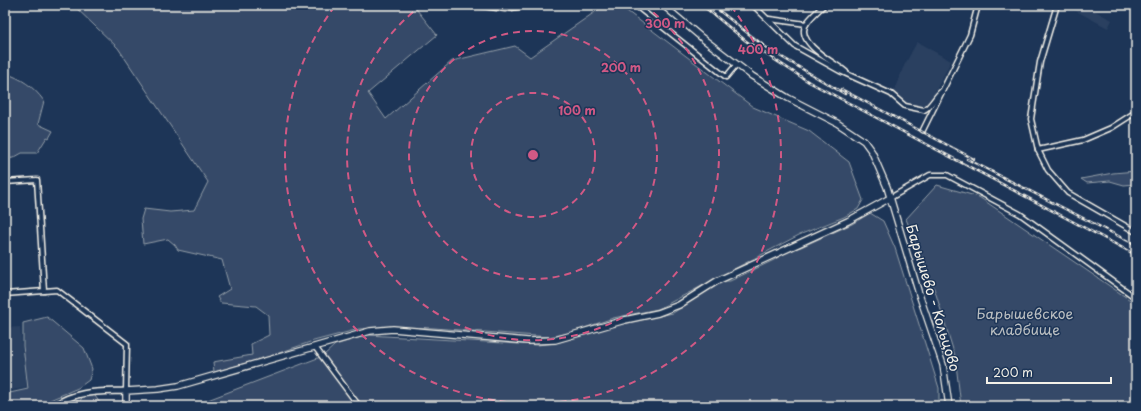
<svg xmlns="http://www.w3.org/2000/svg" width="1141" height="411" font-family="'Playpen Sans',sans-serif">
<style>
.built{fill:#2a4060}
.green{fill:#354a67;stroke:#949ea8}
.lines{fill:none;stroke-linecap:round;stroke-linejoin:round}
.minor-casing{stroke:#f4f1e8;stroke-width:7}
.tertiary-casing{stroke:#f4f1e8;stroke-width:8}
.secondary-casing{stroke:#f4f1e8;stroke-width:8}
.minor{stroke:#1d3557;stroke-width:4}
.tertiary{stroke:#1d3557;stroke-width:5}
.secondary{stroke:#1d3557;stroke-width:5.5}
.rail-casing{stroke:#f4f1e8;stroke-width:2.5}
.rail{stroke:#1d3557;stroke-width:1;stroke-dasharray:3;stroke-linecap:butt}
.ring{fill:none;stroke:#d15985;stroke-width:2;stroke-dasharray:7 5}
.labels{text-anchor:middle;stroke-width:3;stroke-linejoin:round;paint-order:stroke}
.street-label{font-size:14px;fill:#f4f1e8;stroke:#1d3557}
.park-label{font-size:14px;fill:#bbbfc1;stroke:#1d3557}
.centre{fill:#d15985;stroke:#1d3557;stroke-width:2}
.ring-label{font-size:12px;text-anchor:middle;font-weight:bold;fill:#d15985;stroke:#1d3557;stroke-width:3;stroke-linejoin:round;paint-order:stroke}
</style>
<rect width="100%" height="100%" fill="#1d3557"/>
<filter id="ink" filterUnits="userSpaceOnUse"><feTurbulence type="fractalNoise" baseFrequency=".025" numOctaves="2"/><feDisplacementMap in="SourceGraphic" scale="8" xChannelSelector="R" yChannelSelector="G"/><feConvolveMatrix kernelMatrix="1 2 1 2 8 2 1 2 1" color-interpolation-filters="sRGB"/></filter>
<g filter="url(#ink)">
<g class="built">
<polygon points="1065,5 1095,5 1093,10 1112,20 1108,28"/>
<polygon points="917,42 951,61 928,106 915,107 903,103 893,93 903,68"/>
<polygon points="20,327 27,388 5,391 5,328"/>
</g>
<g class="green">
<polygon points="73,5 413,5 437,35 368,93 386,119 452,61 515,46 530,57 605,5 619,5 753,107 809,131 849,162 863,200 858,209 844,217 799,235 658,309 613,318 570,333 549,337 434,328 395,327 359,329 310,342 268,357 214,372 213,362 252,355 251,344 269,335 268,315 256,306 221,303 217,297 230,289 222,260 178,250 175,245 168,239 143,244 141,219 144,209 170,212 194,210 208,182 118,48"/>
<path d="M 5,73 C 22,79 33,86 44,101 L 38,124 L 53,131 L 49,138 L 47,137 L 37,153 L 22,153 L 13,158 L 5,159 Z"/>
<polygon points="1136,171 1136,184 1124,185 1110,181 1087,183 1081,179 1113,173"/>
<polygon points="937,185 979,197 1136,304 1136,406 961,406 955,356 935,291 906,219"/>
<polygon points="870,213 883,221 895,248 939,388 939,406 192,406 323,356 335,345 368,335 537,345 556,343 617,325 673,313 722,281 730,281 774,260 787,251 801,247 852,224"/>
<polygon points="47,317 84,348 92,369 89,380 78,388 50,400 42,406 5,406 5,394 28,389 23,346 23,323"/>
<polygon points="93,393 102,406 58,406 70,399 80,401 83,396"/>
</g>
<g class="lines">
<defs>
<g id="minor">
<polyline points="475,5 505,9 529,5"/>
<polyline points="635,5 726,77 736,65"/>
<path d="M 753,5 L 795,46 L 840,71 L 891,94 L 905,106 L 924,110 C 932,106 935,96 942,91"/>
<path d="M 824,5 C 818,11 809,18 805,26 C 797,44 835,63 846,72"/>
<polyline points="1057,5 1040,62 1031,119 1038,150 1048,170 1068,193 1136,232"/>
<polyline points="769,19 806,24"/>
<polyline points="923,130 970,35 978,5"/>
<polyline points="1038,150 1083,140 1111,128 1136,112"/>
<polyline points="5,182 37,180 44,291"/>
<polyline points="890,198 930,175 947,175 1020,214 1136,298"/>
<polyline points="5,294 57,290 127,344 126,391"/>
<polyline points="315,347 359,406"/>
</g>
<path id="tertiary" d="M 53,406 C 78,390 98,392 126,391"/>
<g id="secondary">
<polyline points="663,5 702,38 752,76 788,98 837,123 864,141 872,152 887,187 919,294 943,365 949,406"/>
<polyline points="126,406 126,391 158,389 178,386 370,331 393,329 528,341 555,340 625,320 658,313 679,305 717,281 848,221 890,198"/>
</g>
</defs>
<use href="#minor" class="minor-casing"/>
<use href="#tertiary" class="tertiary-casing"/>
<use href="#secondary" class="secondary-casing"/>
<use href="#minor" class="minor"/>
<use href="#tertiary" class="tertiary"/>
<use href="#secondary" class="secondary"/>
<defs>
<g id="rail">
<polyline points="702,5 746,41 809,82 1136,255"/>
<polyline points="712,5 768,49 845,94"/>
<polyline points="841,89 974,159"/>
<polyline points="967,159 1136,245"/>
</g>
</defs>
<use href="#rail" class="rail-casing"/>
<use href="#rail" class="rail"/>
</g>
</g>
<g class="ring">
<circle cx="533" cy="155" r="62"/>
<circle cx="533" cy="155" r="124"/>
<path d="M644 5A186 186 0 1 1 422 5"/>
<path d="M731 6A248 248 0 1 1 335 6"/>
</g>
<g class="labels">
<g class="street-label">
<text transform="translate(933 298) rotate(73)" y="5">Барышево - Кольцово</text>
</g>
<g class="park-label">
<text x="1025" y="319">Барышевское<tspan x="1025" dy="16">кладбище</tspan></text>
</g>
</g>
<circle cx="533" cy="155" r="6" class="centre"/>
<g class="ring-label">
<text x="665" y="28">300 m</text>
<text x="758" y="54">400 m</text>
<text x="621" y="72">200 m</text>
<text x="577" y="115">100 m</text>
</g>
<rect width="1141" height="411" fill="none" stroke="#1d3557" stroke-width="20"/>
<rect x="10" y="10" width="1121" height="391" fill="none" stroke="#f4f1e8" stroke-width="1.5" filter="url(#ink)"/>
<path d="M987 377v6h124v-6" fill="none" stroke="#f4f1e8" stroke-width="2"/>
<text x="993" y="377" font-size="12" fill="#f4f1e8" stroke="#1d3557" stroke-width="3" paint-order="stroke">200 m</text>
</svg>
